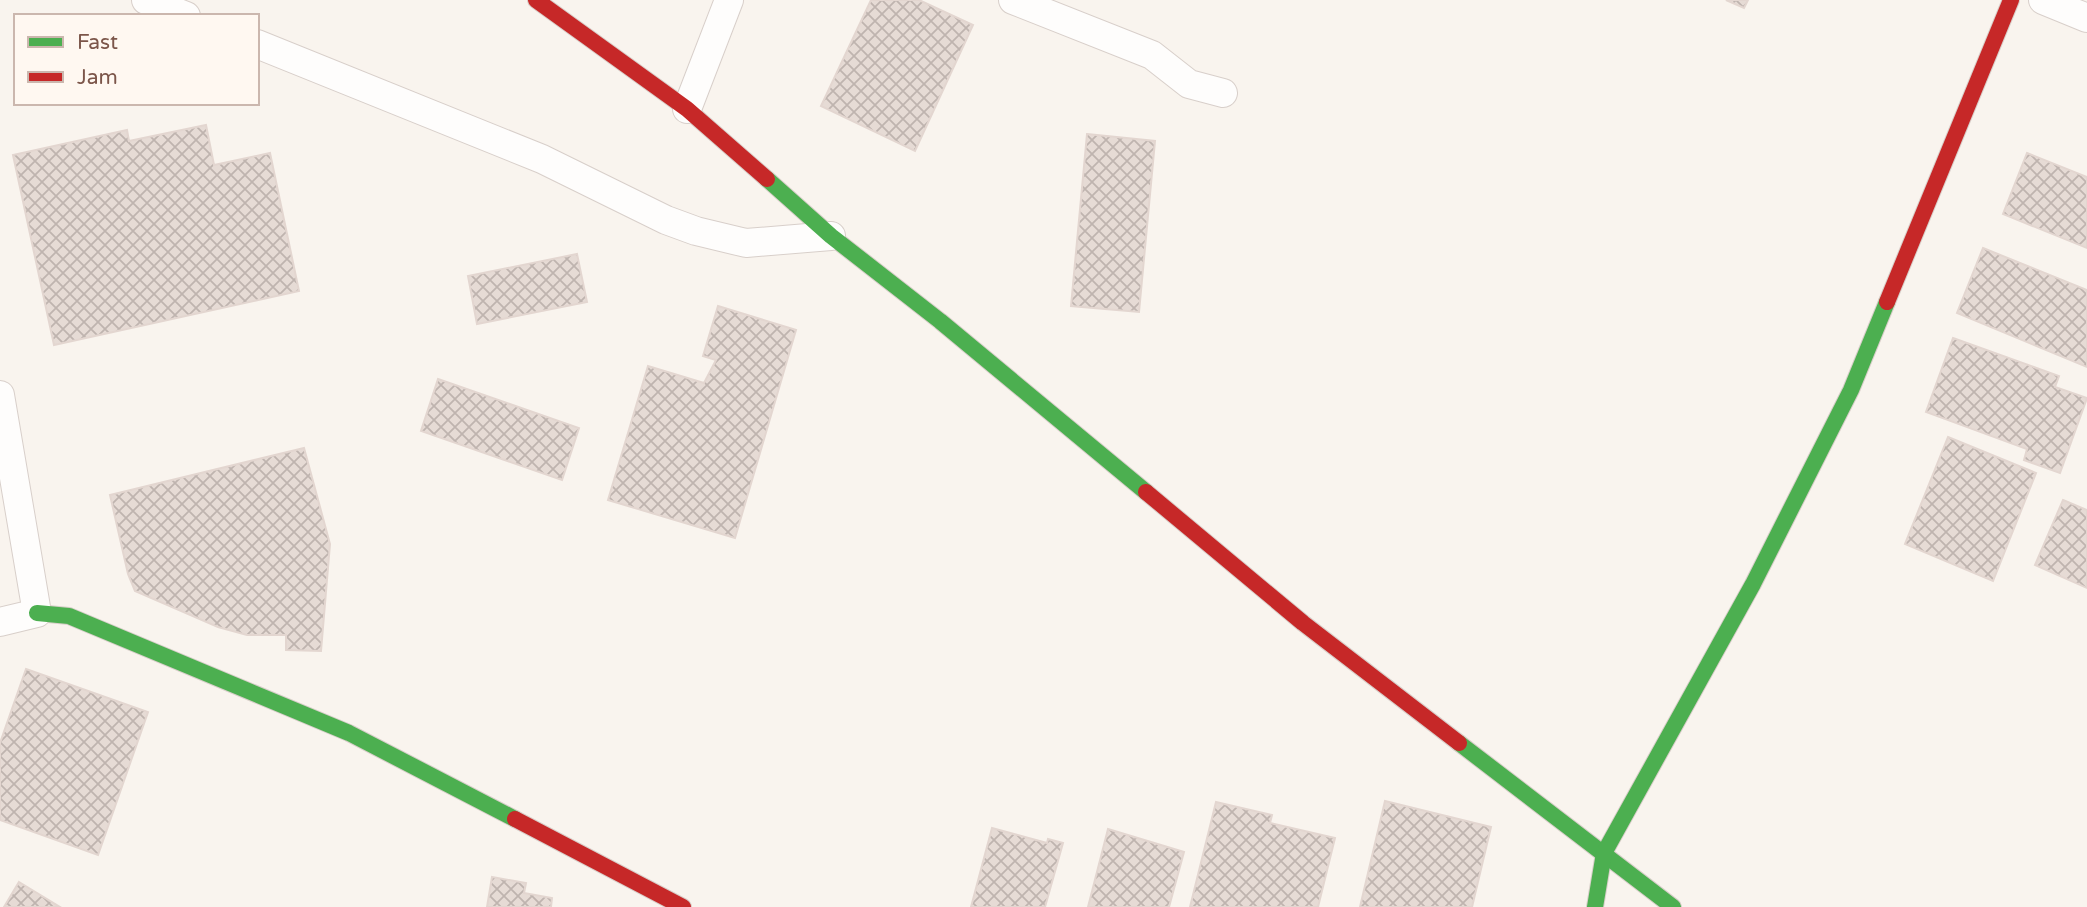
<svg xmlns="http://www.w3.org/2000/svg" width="2087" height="907" font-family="'Varela Round',sans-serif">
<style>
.building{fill:url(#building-cross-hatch);stroke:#e3d6d0;stroke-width:2}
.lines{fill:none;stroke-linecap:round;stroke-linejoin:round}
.street-casing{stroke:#d8cfca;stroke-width:30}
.fast-casing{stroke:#d9cfca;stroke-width:18}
.jam-casing{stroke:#d9cfca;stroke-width:18}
.street{stroke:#fefdfc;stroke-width:28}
.fast{stroke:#4caf50;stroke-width:16}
.jam{stroke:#c62828;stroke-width:16}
</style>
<defs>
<pattern id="building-cross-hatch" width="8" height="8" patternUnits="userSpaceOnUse" patternTransform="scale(1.75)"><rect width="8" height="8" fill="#e6dbd5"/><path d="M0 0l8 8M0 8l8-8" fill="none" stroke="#bfb4af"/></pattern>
</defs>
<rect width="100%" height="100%" fill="#f9f4ee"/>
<g class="building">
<polygon points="871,0 919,0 973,25 915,151 821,106"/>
<polygon points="1726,0 1748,0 1744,8"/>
<polygon points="206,125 214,165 270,153 299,291 54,345 13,155 127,130 129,141"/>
<polygon points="1087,134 1155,141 1139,312 1071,306"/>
<polygon points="2027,153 2087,177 2087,248 2003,214"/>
<polygon points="1983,248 2087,290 2087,367 1957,313"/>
<polygon points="577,254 587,302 477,324 468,276"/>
<polygon points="718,306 796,330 735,538 608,500 648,366 704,383 716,360 703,356"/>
<polygon points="1953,338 2059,376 2055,387 2087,398 2060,473 2024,460 2027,449 1926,412"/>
<polygon points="438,379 579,428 562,480 421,431"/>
<polygon points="1948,437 2036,473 1993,581 1905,544"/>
<polygon points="304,448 330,544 321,651 286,650 286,635 247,635 218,627 135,591 128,574 110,495"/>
<polygon points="2063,500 2087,510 2087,588 2035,565"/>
<polygon points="26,669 148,712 98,855 0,820 0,743"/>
<polygon points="1385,801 1491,827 1472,907 1360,907"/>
<polygon points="1216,802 1272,815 1270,823 1335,838 1318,907 1190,907"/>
<polygon points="992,828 1047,843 1048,839 1063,843 1045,907 971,907"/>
<polygon points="1108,829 1184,852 1169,907 1088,907"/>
<polygon points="492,877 526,883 524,893 552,898 551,907 487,907"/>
<polygon points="19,882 60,907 4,907"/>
</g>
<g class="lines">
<defs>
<g id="street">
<polyline points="146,0 186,16"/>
<polyline points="1013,0 1152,55 1189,84 1223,93"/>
<polyline points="2043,0 2087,18"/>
<polyline points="257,44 542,159 666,220 696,231 746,243 831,236"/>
<polyline points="687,109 729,0"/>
<polyline points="0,395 37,613 0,622"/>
</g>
<g id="fast">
<polyline points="767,179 831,236 940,321 1146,492"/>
<polyline points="37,613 69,616 349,733 515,819"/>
<polyline points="1459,743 1673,907"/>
<polyline points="1595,907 1604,853 1753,584 1851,390 1887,302"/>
</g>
<g id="jam">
<polyline points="536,0 687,109 767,179"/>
<polyline points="1887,302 2011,0"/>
<polyline points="1146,492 1303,623 1459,743"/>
<polyline points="515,819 683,907"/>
</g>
</defs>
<use href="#street" class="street-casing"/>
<use href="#fast" class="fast-casing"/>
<use href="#jam" class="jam-casing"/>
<use href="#street" class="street"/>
<use href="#fast" class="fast"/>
<use href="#jam" class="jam"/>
</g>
<rect x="14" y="14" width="245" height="91" fill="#fff8f1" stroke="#cbb7ae" stroke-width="2"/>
<rect x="28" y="37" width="35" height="10" fill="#4caf50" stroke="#cbb7ae" stroke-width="2"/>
<text x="77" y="49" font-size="21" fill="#7c564a">Fast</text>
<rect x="28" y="72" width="35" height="10" fill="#c62828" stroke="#cbb7ae" stroke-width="2"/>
<text x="77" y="84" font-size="21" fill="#7c564a">Jam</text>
</svg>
